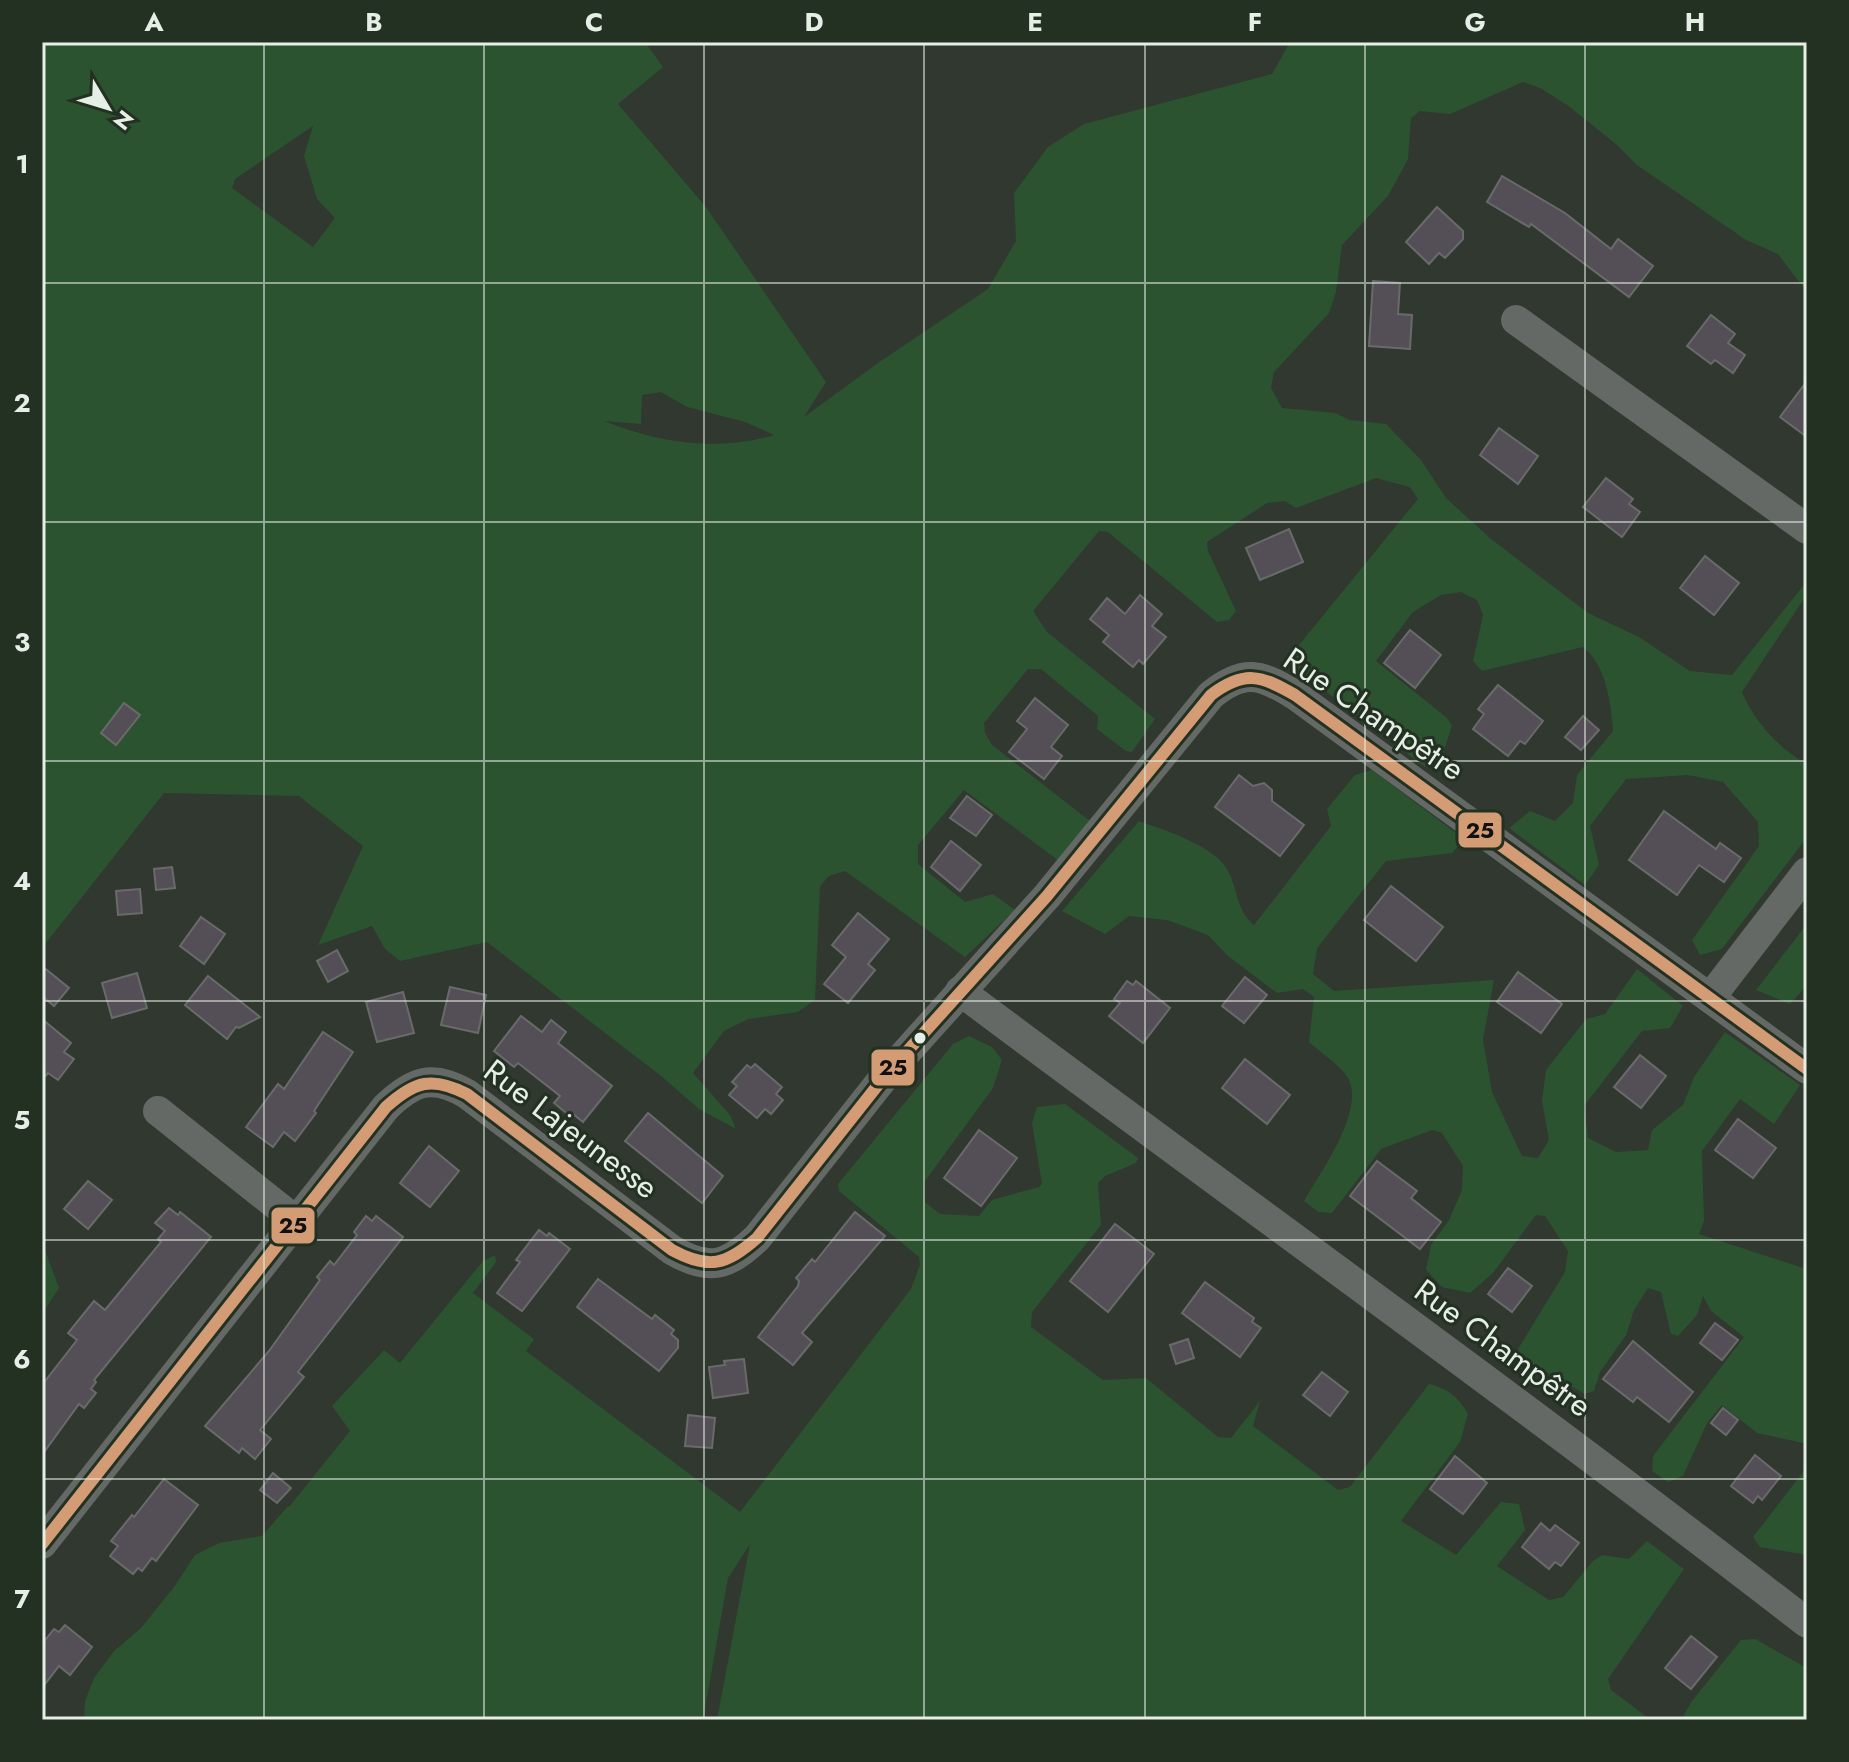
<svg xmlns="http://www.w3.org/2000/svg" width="1849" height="1762" font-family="Jost,sans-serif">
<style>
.green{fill:#2c532f;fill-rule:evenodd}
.building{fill:#544f56;stroke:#696a6a;stroke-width:2}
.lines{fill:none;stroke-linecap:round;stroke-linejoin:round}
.street{stroke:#656965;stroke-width:30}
.bus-1-casing{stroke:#233123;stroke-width:18}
.bus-1{stroke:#d39c74;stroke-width:12}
.grid{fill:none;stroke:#e6efe6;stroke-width:2;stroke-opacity:0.55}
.bus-dot{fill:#e6efe6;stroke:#233123;stroke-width:3}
.labels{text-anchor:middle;stroke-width:6;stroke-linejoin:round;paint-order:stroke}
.street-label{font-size:32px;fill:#e6efe6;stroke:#233123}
.line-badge{stroke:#233123;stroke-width:3}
.pale-badge-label{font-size:22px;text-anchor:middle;font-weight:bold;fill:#111}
.neatline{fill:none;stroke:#e6efe6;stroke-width:3}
.grid-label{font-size:26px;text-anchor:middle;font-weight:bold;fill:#e6efe6}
</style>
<rect width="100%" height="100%" fill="#303830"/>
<g class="green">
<path d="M 42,42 L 645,42 L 663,67 L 618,104 L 706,207 L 826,382 L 804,417 L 878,363 L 988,289 L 1016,241 L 1014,193 L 1048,147 L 1084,124 L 1272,74 L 1290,42 L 1807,42 L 1807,292 L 1778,254 L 1746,240 L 1637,165 L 1617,145 L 1570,107 L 1540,88 L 1523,82 L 1450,114 L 1420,111 L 1411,118 L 1408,159 L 1388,196 L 1342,245 L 1336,292 L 1329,313 L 1274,372 L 1271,388 L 1282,408 L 1335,413 L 1350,420 L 1386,424 L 1421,460 L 1446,498 L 1491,539 L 1588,613 L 1639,637 L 1690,671 L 1732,675 L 1807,581 L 1807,594 L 1742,692 C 1754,721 1779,749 1807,764 L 1807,837 L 1722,949 L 1700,955 L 1692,940 L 1759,846 L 1758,822 L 1723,782 L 1688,775 L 1626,779 L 1590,826 L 1599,865 L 1585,885 L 1509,828 L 1530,811 L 1555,821 L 1573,803 L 1577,775 L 1613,731 C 1611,703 1606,665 1583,647 L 1482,671 L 1473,661 L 1483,615 L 1477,600 L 1461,592 L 1441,595 L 1413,612 L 1376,661 L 1446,717 L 1452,725 L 1441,760 L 1425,767 L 1286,661 L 1418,499 L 1410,487 L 1376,478 L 1296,508 L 1285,501 L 1267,503 L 1207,542 L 1208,551 L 1236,611 L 1229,620 L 1217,622 L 1108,532 L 1099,531 L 1033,611 L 1047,632 L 1155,719 L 1132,752 L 1126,751 L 1097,729 L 1098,716 L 1041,669 L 1028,669 L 984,723 L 985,733 L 992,745 L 1090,821 L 1059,861 L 964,790 L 918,845 L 918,864 L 965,902 L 993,894 L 1015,910 L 965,957 L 845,871 L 829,876 L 820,886 L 815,1000 L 798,1012 L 748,1019 L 724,1031 L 693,1073 L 730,1115 L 736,1129 L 699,1109 L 661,1076 L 487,942 L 400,961 L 385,949 L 372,926 L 318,945 L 363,846 L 299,796 L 164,793 L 42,948 ZM 313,126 L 304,156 L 317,199 L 335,218 L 313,247 L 232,188 L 235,179 ZM 661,392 L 687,407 L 745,422 L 774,435 C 715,452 660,443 604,421 L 641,424 L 642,395 Z"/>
<path d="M 1372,770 L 1464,839 L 1452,853 L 1386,861 L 1317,948 L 1313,974 L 1334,991 L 1494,980 L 1483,1040 L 1492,1092 L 1522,1156 L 1538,1158 L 1549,1140 L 1542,1101 L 1546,1070 L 1586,1019 L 1605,1014 L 1637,969 L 1683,1006 L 1670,1028 L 1642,1031 L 1584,1106 L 1588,1138 L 1616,1152 L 1648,1150 L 1652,1130 L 1683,1105 L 1694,1077 L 1725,1032 L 1800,1085 L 1774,1124 L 1740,1099 L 1702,1151 L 1704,1221 L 1699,1234 L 1806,1269 L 1807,1444 L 1757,1433 L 1722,1405 L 1707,1423 L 1683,1476 L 1668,1482 L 1652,1471 L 1653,1456 L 1744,1337 L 1711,1311 L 1703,1296 L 1697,1315 L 1678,1336 L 1671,1334 L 1661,1292 L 1648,1288 L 1634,1310 L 1626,1335 L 1600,1372 L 1594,1391 L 1585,1394 L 1519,1357 L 1518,1349 L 1565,1272 L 1568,1251 L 1545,1216 L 1536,1215 L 1493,1273 L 1470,1293 L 1442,1287 L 1426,1270 L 1431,1245 L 1449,1220 L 1462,1190 L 1463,1166 L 1442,1133 L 1432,1130 L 1381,1149 L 1332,1213 L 1318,1212 L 1304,1201 C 1320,1173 1369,1106 1346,1075 C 1337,1063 1320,1052 1309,1042 L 1314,997 L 1303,989 L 1277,993 L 1228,956 L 1208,935 L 1167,920 L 1129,916 L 1105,934 L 1062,911 L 1139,821 C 1166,831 1219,846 1230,875 C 1238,894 1238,912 1254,925 L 1331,826 L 1327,809 L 1355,775 Z"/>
<polygon points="1807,924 1807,985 1790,1004 1756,990"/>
<path d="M 969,1036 L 992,1047 L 1002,1060 L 993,1088 L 925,1181 L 925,1202 L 940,1214 L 979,1216 L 992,1200 L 1039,1187 L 1042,1184 L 1032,1123 L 1037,1107 L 1065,1104 L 1138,1158 L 1136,1163 L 1105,1176 L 1098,1183 L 1101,1225 L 1032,1312 L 1031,1327 L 1103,1380 L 1146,1378 L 1218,1437 L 1231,1438 L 1260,1401 L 1253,1426 L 1338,1490 L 1350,1487 L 1429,1384 C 1447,1388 1459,1397 1468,1414 L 1460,1442 L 1401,1521 L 1456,1555 L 1501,1502 L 1519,1504 L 1525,1530 L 1497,1566 L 1549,1600 L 1563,1597 L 1593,1561 L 1602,1555 L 1629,1559 L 1647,1541 L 1684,1569 L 1608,1679 L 1611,1690 L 1651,1720 L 717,1720 L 750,1544 L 728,1578 L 703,1720 L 84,1720 L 85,1701 L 94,1678 L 114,1651 L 141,1628 L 174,1587 L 195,1555 L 219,1543 L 262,1536 L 288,1506 L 289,1507 L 350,1431 L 332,1406 L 384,1350 L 400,1363 L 483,1261 L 495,1255 L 496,1262 L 473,1293 L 534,1339 L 526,1351 L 740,1512 L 911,1289 L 920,1265 L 919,1257 L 839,1191 L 838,1184 L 953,1044 Z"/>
<polygon points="42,1242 59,1288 42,1314"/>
<polygon points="1807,1467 1807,1555 1760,1547 1753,1537"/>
<polygon points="1755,1639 1807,1668 1807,1720 1681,1720 1692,1701 1741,1640"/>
</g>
<g class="building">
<polygon points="1502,176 1565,213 1611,249 1618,239 1653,266 1629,297 1531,224 1529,227 1487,202"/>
<polygon points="1437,207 1463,231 1463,239 1445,258 1439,253 1429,264 1406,242"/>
<polygon points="1373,281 1400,283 1398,314 1412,315 1410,349 1369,346"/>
<polygon points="1711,315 1735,334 1728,343 1745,355 1733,373 1715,360 1711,364 1687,346"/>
<polygon points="1807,381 1807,437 1780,417"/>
<polygon points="1499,428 1538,456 1518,484 1480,455"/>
<polygon points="1606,478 1633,499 1629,504 1640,512 1622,537 1583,507"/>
<polygon points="1289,529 1303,562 1260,580 1246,548"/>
<polygon points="1705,556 1739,583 1714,615 1680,588"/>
<polygon points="1140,595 1162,614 1152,626 1166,637 1143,664 1139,660 1133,667 1103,642 1109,635 1090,619 1107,598 1125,614"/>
<polygon points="1410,630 1441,655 1415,688 1384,663"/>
<polygon points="1498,685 1543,721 1525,744 1520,741 1508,756 1473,729 1484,714 1478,709"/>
<polygon points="1035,698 1068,725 1051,747 1062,756 1044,779 1009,752 1027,729 1017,721"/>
<polygon points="124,703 140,715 116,745 101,733"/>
<polygon points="1583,716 1599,730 1581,750 1565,737"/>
<polygon points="1239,775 1253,786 1264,783 1272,790 1272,801 1304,825 1280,856 1215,807"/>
<polygon points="967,796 992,815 976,836 950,818"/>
<polygon points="1664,811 1716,849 1720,843 1741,858 1724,882 1699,865 1677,895 1629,860"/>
<polygon points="951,841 981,865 960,891 931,867"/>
<polygon points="172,867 175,888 156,890 154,869"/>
<polygon points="1391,886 1443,927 1416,961 1364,920"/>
<polygon points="140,889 142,913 118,915 116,891"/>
<polygon points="858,913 889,939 868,964 875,970 848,1003 824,984 846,957 832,945"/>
<polygon points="201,917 225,934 204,964 180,946"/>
<polygon points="337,950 348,971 328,982 317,961"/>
<polygon points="42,966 69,988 54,1006 42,996"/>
<polygon points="1518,972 1562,1004 1541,1033 1497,1002"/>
<polygon points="137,973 147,1008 112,1018 102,983"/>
<polygon points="208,976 260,1017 239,1028 236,1027 227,1039 185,1005"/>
<polygon points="1245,977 1267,995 1244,1023 1222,1006"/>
<polygon points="1127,981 1133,985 1136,981 1170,1008 1143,1043 1109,1016 1120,1003 1114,999"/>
<polygon points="450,987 486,995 478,1033 441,1025"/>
<polygon points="403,992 414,1033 377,1042 366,1002"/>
<polygon points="521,1016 542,1032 551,1020 566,1032 558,1043 612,1086 583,1122 573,1114 571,1117 554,1103 560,1096 518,1063 514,1067 494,1051"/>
<polygon points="42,1019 71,1043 64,1052 74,1059 58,1080 48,1073 42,1080"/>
<polygon points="323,1032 353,1052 314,1111 316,1113 295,1141 284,1132 273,1147 246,1127 278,1084 284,1089"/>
<polygon points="1640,1055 1666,1076 1641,1108 1614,1087"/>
<polygon points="1245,1059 1290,1095 1267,1124 1222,1088"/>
<polygon points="755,1064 782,1087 776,1094 783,1100 771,1114 765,1109 757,1118 729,1095 737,1086 732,1082 747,1065 751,1068"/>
<polygon points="648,1113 723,1176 702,1203 625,1141"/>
<polygon points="1738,1119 1776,1148 1753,1178 1715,1150"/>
<polygon points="979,1130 1017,1158 981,1206 944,1178"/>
<polygon points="429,1146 459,1171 430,1207 400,1183"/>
<polygon points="1377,1161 1417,1191 1411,1198 1441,1222 1420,1249 1350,1196"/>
<polygon points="88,1181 112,1200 88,1229 64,1209"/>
<polygon points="169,1208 178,1215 180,1212 211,1237 94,1380 96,1382 91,1389 96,1393 84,1408 79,1404 42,1455 42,1385 77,1340 68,1333 94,1301 105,1310 161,1242 158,1239 165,1231 155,1223"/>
<polygon points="855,1212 885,1236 802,1333 812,1342 793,1365 758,1337 798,1286 799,1281 796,1278 812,1259 815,1262"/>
<polygon points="366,1216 372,1221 376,1216 403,1237 298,1372 304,1377 260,1430 271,1439 255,1459 242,1448 239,1453 205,1426 269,1351 320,1280 317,1277 330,1261 334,1265 357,1235 354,1232"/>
<polygon points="1115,1224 1154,1254 1108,1312 1070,1281"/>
<polygon points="539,1230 547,1236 549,1233 570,1249 522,1311 497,1293 520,1262 516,1260"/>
<polygon points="1508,1268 1532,1286 1512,1312 1488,1294"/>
<polygon points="598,1279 652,1319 655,1315 674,1330 671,1334 678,1340 678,1348 659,1371 577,1307"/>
<polygon points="1205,1282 1254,1318 1252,1322 1261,1328 1240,1357 1182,1313"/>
<polygon points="1715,1323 1738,1340 1722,1360 1700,1343"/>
<polygon points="1188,1339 1194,1358 1176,1364 1170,1345"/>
<polygon points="1633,1341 1693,1392 1669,1422 1637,1397 1633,1402 1603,1379"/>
<polygon points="744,1359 748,1393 713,1398 709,1367 725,1365 724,1361"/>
<polygon points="1322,1372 1348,1392 1330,1416 1303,1395"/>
<polygon points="1723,1408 1738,1420 1726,1435 1711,1423"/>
<polygon points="688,1415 715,1418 712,1448 685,1446"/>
<polygon points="1755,1455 1781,1476 1762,1500 1758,1496 1753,1503 1731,1486"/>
<polygon points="1455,1456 1487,1483 1463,1514 1430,1489"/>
<polygon points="273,1473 291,1488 277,1503 260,1490"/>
<polygon points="164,1479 198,1505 156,1561 152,1558 142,1571 138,1568 133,1574 110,1556 118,1546 111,1541 132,1515 134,1517"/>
<polygon points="1541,1523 1550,1531 1555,1525 1579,1543 1561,1566 1555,1562 1549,1569 1522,1547"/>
<polygon points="65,1625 92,1647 70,1675 59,1666 42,1688 42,1644 54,1629 59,1632"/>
<polygon points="1691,1636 1717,1657 1691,1689 1665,1668"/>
</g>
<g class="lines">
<g class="street">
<polyline points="1516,320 1807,529"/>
<path d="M 960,991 C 1242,1202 1529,1407 1807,1623"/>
<polyline points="1710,998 1807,872"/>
<polyline points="158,1111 295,1220"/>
<path d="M 42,1544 L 386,1107 C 414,1080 433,1074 467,1094 L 672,1250 C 709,1272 727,1266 757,1238 L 885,1076 L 1047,896 L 1211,695 C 1244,668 1261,674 1295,695 L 1807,1069"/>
</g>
<defs>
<path id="bus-1" d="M 42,1544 L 386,1107 C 415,1081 432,1076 467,1094 L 672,1250 C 709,1270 726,1265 757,1238 L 885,1076 L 1047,896 L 1211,695 C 1244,670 1261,675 1295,695 L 1807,1069"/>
</defs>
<use href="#bus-1" class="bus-1-casing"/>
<use href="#bus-1" class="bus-1"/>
</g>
<path class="grid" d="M 264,42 L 264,1720M 484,42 L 484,1720M 704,42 L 704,1720M 924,42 L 924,1720M 1145,42 L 1145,1720M 1365,42 L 1365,1720M 1585,42 L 1585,1720M 42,283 L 1807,283M 42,522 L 1807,522M 42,761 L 1807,761M 42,1001 L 1807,1001M 42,1240 L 1807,1240M 42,1479 L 1807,1479"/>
<circle class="bus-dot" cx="920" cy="1038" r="7"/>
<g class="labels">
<g class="street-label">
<text transform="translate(1374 714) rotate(34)" y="11">Rue Champêtre</text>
<text transform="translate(571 1129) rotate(37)" y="11">Rue Lajeunesse</text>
<text transform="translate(1503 1348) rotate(36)" y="11">Rue Champêtre</text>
</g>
</g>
<g class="line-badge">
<rect x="1457" y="811" width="46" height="38" rx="8" fill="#d39c74"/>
<rect x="870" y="1048" width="46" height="39" rx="8" fill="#d39c74"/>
<rect x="270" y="1206" width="46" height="39" rx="8" fill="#d39c74"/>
</g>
<g class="pale-badge-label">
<text x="1480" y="838">25</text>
<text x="893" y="1075">25</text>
<text x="293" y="1233">25</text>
</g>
<rect width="1849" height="1762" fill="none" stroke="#233123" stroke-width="88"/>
<g transform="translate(108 108) rotate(128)" stroke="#233123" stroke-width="6" paint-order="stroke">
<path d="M0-6L14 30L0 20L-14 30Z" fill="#e6efe6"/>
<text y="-12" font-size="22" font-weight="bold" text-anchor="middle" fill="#e6efe6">N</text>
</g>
<rect x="44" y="44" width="1761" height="1674" class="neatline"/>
<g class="grid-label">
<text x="154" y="31">A</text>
<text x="374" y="31">B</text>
<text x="594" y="31">C</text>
<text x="814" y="31">D</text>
<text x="1035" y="31">E</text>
<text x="1255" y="31">F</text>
<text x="1475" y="31">G</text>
<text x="1695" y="31">H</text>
<text x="22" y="173">1</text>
<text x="22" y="412">2</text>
<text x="22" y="651">3</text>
<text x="22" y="890">4</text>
<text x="22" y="1129">5</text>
<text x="22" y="1368">6</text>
<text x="22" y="1608">7</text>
</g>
</svg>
